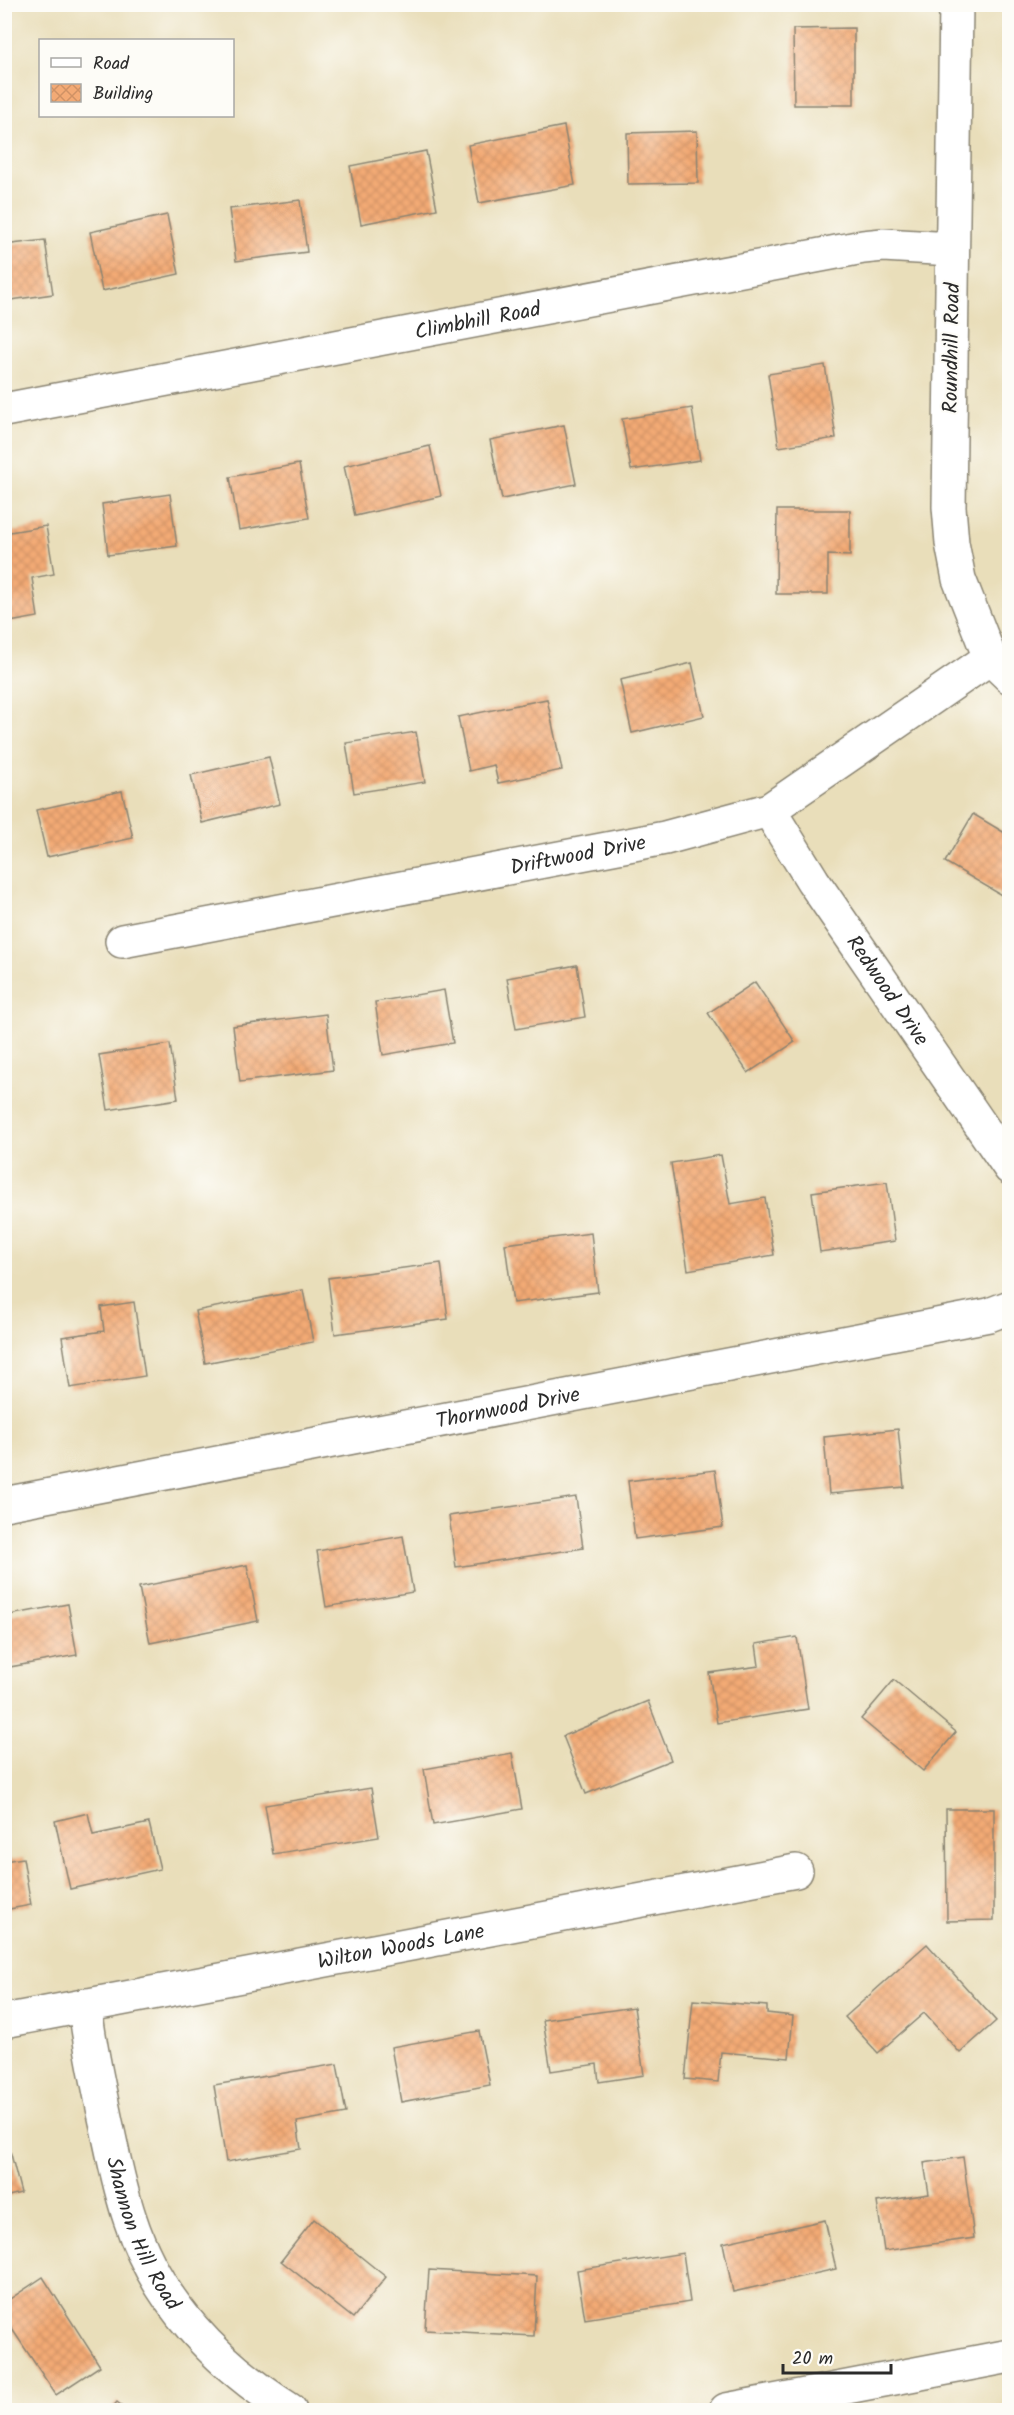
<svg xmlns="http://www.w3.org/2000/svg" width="1014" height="2415" font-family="Kalam,sans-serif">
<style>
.building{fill:url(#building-cross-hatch)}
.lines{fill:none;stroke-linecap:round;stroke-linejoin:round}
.minor-casing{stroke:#8a8472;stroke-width:36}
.minor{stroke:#fff;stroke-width:33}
.labels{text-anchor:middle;stroke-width:4.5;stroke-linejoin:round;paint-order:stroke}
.street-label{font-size:21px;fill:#2b2b2b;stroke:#fdfcf7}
</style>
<defs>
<pattern id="building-cross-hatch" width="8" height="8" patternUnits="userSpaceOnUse" patternTransform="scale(1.5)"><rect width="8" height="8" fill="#f3aa75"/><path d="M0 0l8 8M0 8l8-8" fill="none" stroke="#d09265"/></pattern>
</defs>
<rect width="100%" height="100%" fill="#fdfcf7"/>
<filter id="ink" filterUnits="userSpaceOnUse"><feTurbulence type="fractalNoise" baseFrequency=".0167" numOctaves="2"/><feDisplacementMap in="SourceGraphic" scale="12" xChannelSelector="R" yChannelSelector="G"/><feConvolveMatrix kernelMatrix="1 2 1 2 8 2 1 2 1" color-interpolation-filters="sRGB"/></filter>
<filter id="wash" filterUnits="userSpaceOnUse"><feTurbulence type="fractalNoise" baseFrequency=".008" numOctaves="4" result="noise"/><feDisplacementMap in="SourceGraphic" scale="24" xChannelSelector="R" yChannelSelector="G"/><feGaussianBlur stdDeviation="1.35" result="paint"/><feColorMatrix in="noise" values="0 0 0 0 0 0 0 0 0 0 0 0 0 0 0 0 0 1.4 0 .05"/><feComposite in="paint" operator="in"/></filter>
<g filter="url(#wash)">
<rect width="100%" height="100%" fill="#e9deba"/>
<g id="blocks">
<g class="building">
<polygon points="854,28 854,105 794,105 793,29"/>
<polygon points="564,126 575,185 479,203 468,145"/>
<polygon points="697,131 698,183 628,184 627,133"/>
<polygon points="426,151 437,209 361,224 350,166"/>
<polygon points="300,200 307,252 236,261 229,209"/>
<polygon points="167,215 179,274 102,291 90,232"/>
<polygon points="45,240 53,294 4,301 4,245"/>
<polygon points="825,365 836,438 779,447 768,374"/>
<polygon points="692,408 700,460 631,470 622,419"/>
<polygon points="564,425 576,484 502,499 490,440"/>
<polygon points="430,446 441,496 355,516 344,466"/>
<polygon points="299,464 309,518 239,530 230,477"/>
<polygon points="170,494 177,546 108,555 102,504"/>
<polygon points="777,510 850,510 850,556 828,555 828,594 776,594"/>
<polygon points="46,526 54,574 32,578 38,617 4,623 4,533"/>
<polygon points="692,663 704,716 632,733 620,680"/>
<polygon points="547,699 562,770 498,783 494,765 469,771 458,717"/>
<polygon points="416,732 425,782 354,793 346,743"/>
<polygon points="269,757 280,804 202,823 191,775"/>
<polygon points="122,791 133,838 47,857 36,810"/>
<polygon points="973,814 1010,836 1008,899 945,862"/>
<polygon points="577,965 585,1017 516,1029 507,978"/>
<polygon points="755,982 795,1042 748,1073 708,1013"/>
<polygon points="444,990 453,1043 383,1055 375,1002"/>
<polygon points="326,1014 333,1070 240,1082 233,1026"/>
<polygon points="170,1044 178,1099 108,1110 99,1055"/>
<polygon points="721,1155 730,1204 765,1198 774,1255 688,1270 671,1163"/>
<polygon points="887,1182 895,1241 820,1252 812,1192"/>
<polygon points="591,1233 598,1292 513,1303 505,1244"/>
<polygon points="441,1263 448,1319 335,1334 328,1278"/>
<polygon points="303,1290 313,1342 205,1363 195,1311"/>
<polygon points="134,1302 145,1376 70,1388 62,1337 104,1331 101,1307"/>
<polygon points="898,1429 904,1487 829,1494 824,1437"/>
<polygon points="715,1470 723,1527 635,1539 628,1481"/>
<polygon points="576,1497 583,1548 456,1567 449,1516"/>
<polygon points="403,1536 413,1592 326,1607 317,1551"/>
<polygon points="247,1565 258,1621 150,1643 139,1587"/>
<polygon points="68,1604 77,1655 4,1668 4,1616"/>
<polygon points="797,1637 808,1709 717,1723 709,1673 759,1666 756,1644"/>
<polygon points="894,1680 956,1732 923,1771 861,1719"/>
<polygon points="648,1701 671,1760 586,1794 563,1736"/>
<polygon points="512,1753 522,1809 433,1825 424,1769"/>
<polygon points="371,1788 379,1837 273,1854 265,1805"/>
<polygon points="946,1809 994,1809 994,1920 947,1921"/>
<polygon points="88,1813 93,1835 149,1823 160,1869 70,1889 55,1821"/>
<polygon points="23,1858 31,1905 4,1910 4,1861"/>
<polygon points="927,1944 996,2021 960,2053 924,2013 878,2053 845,2017"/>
<polygon points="693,2000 767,2006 767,2013 793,2016 789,2058 721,2052 718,2082 685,2079"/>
<polygon points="634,2007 644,2075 599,2082 597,2064 551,2071 543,2020"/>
<polygon points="479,2031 490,2085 401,2102 391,2047"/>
<polygon points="337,2064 346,2113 297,2122 301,2149 226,2162 214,2085"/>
<polygon points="4,2127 21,2193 4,2197"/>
<polygon points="963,2157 974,2238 884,2251 877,2202 929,2194 924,2163"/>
<polygon points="314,2219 386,2277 353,2318 281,2261"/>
<polygon points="825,2220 836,2269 733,2292 723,2243"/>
<polygon points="683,2253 690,2302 585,2319 577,2270"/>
<polygon points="429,2270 537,2276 534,2336 425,2330"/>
<polygon points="43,2277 100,2366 56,2395 4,2317 4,2303"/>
<polygon points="117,2402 127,2410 110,2410"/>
</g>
</g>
</g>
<g filter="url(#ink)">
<use href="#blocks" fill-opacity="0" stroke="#8a8472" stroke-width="1.5"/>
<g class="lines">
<defs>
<g id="minor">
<polyline points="956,4 949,507 952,543 959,579 990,658 1010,677"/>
<path id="s1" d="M 4,410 L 863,247 L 883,245 L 952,249"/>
<path id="s2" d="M 769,810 L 813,881 L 1010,1168"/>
<path id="s3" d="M 122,941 L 665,838 L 769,810 L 990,658"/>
<path id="s4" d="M 4,1504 L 989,1315 L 1010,1307"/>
<path id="s5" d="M 85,2005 C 89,2045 98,2083 106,2122 C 113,2154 119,2187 130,2219 C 157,2302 218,2365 290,2410"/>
<path id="s6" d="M 4,2021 L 796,1871"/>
<polyline points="726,2410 1010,2356"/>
</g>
</defs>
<use href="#minor" class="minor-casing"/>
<use href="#minor" class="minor"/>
</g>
</g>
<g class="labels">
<g class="street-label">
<text dy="7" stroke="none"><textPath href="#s1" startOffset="482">Climbhill Road</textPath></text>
<text transform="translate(951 348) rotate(-89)" y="7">Roundhill Road</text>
<text dy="7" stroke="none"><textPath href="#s3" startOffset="464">Driftwood Drive</textPath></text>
<text dy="7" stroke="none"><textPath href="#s2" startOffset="216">Redwood Drive</textPath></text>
<text dy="7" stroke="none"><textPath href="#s4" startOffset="513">Thornwood Drive</textPath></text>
<text dy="7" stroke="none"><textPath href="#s6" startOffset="404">Wilton Woods Lane</textPath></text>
<text dy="7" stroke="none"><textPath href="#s5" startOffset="237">Shannon Hill Road</textPath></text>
</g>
</g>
<rect width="1014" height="2415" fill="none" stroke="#fdfcf7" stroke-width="24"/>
<rect x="39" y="39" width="195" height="78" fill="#fdfcf7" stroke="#a9a8a5" stroke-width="1.5"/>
<rect x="51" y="58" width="30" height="9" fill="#ffffff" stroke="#a9a8a5" stroke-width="1.5"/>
<text x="93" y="69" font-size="18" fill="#2b2b2b">Road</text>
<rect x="51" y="84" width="30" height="18" fill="url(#building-cross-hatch)" stroke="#a9a8a5" stroke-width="1.5"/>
<text x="93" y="99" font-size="18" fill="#2b2b2b">Building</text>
<path d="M783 2364v9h108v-9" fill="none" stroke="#2b2b2b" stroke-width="3"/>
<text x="792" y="2364" font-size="18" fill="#2b2b2b" stroke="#fdfcf7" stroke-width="4.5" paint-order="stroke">20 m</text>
</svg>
